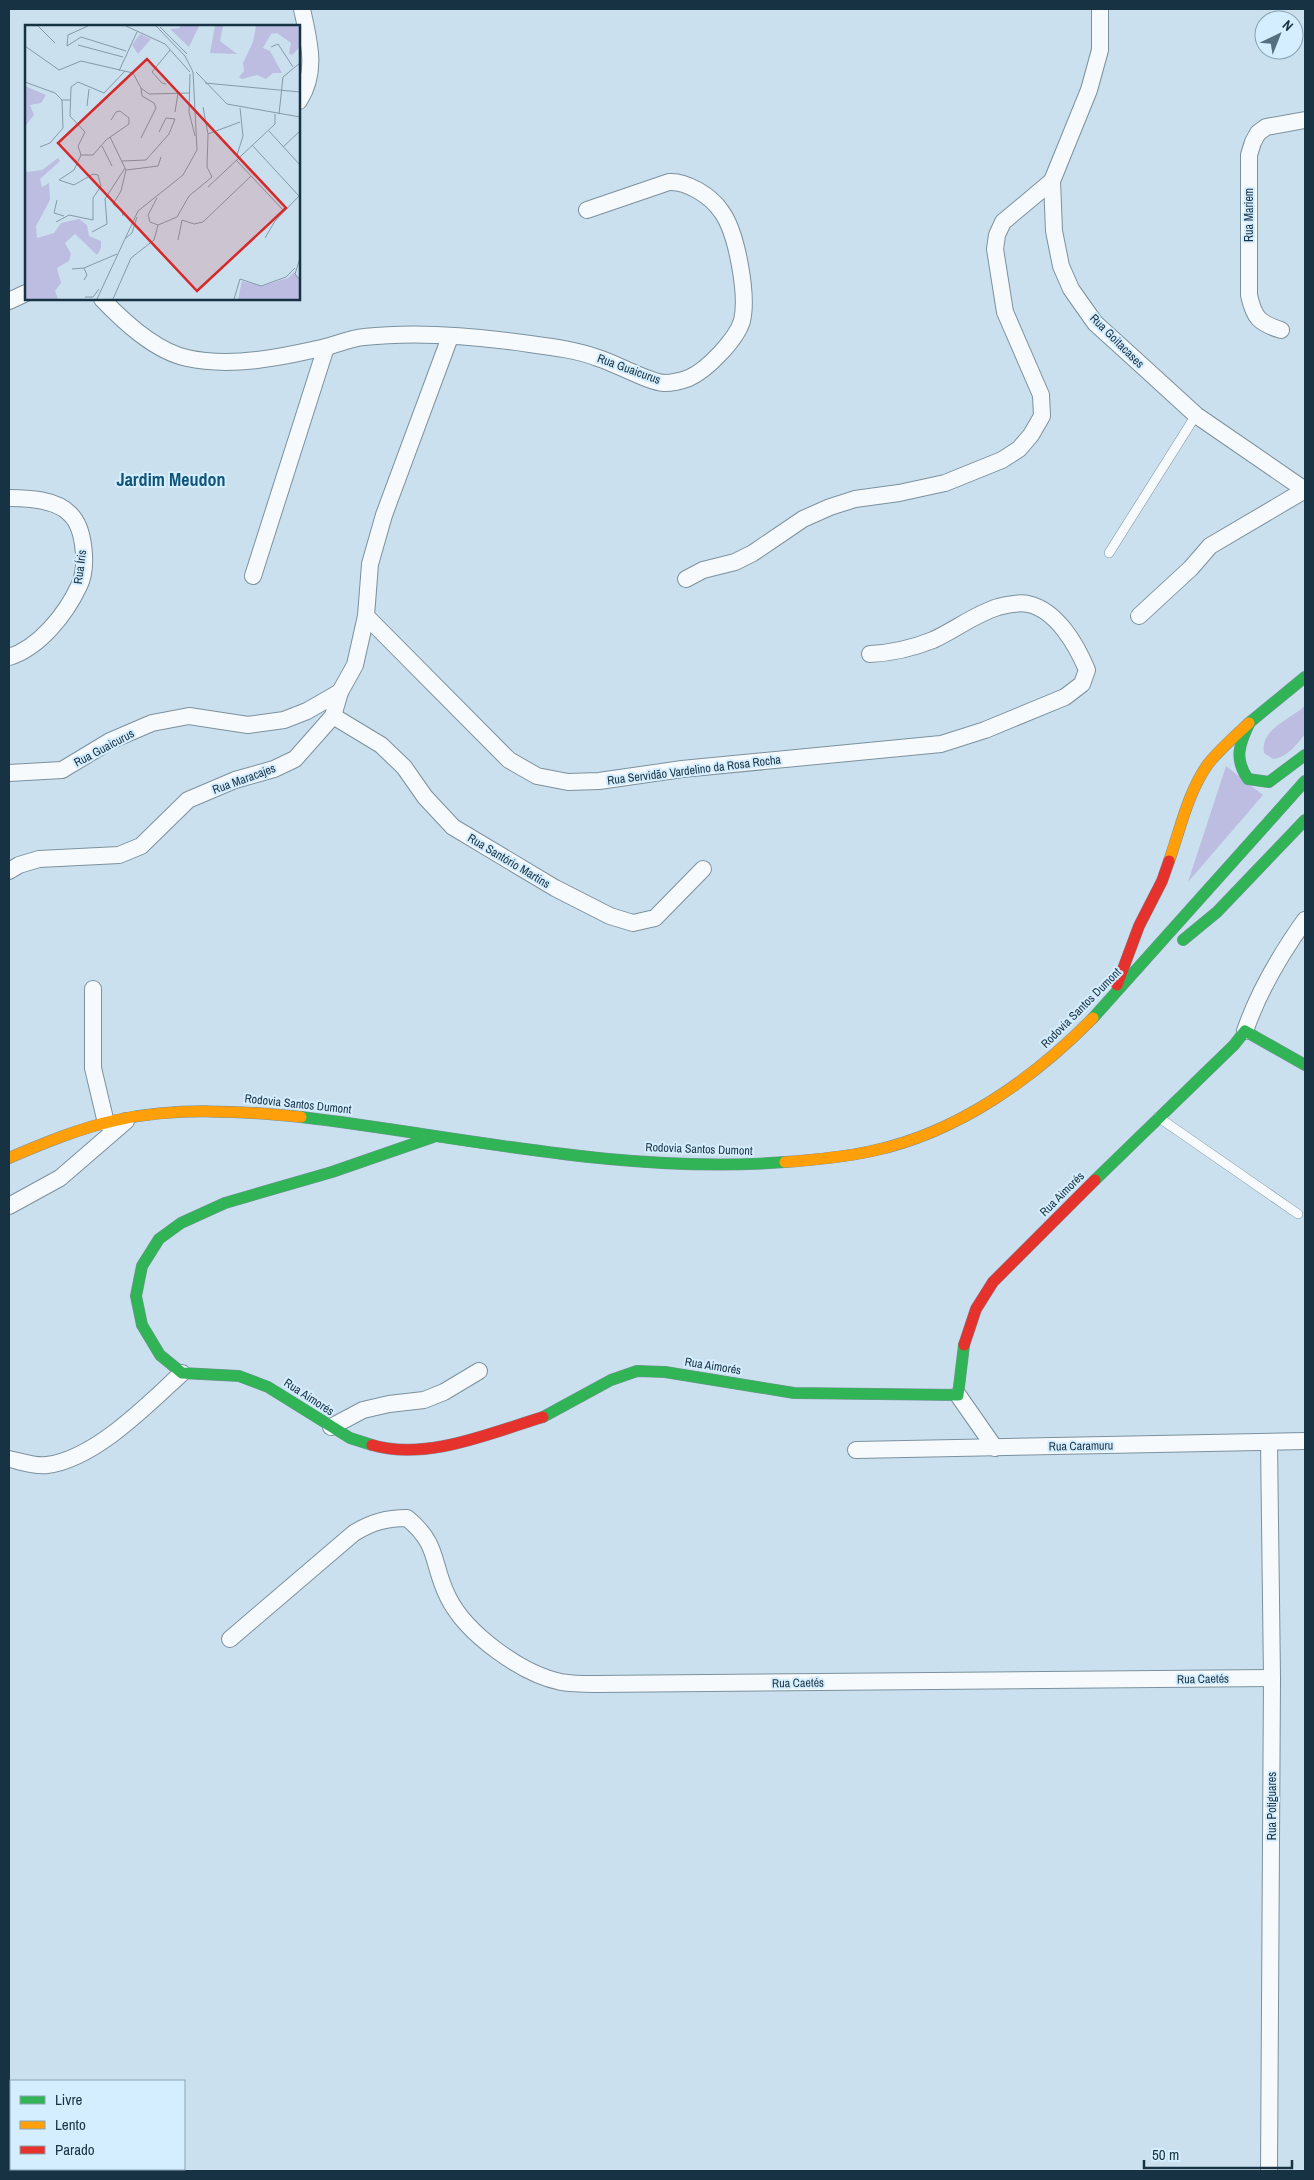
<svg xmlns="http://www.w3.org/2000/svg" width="1314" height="2180" font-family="'Archivo Narrow',sans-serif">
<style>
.green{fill:#bcbde0}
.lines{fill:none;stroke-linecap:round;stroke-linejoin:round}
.lane-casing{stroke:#7b919e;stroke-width:10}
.street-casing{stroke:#7b919e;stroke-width:18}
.fast-casing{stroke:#7b919e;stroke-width:12}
.slow-casing{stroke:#7b919e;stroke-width:12}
.jam-casing{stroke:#7b919e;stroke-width:12}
.lane{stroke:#f7fafc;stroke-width:9}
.street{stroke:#f7fafc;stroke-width:16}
.fast{stroke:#30b455;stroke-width:11}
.slow{stroke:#ff9f0a;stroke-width:11}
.jam{stroke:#e5322d;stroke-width:11}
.labels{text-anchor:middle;stroke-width:4;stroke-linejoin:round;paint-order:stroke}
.street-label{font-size:12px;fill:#173242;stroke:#d5eeff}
.district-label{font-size:18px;font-weight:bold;fill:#105579;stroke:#d5eeff}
.inset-road{fill:none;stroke:#839aa9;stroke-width:1}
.view{fill:#d62828;fill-opacity:0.15;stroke:#d62828;stroke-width:2.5}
.inset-edge{fill:none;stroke:#173242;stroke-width:2.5}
</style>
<rect width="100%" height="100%" fill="#cbe0ee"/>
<g class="green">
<path d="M 1305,706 L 1305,734 C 1296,745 1288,757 1273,759 L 1264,753 C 1260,729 1289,720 1305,706 Z"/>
<polygon points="1226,766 1263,795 1188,882"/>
</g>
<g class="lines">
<defs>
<g id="lane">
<polyline points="1109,553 1196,415"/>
<polyline points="1158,1117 1298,1214"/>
</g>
<g id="street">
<polyline points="1100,9 1100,50 1089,90 1052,181 1054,231 1061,266 1071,289 1095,323 1138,362 1196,415 1305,490"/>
<path d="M 299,101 C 318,71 309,42 302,9"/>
<path d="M 102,299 C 124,322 155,351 187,358 C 232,368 282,357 326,347 C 338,344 351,338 364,337 C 418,331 476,336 530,344 C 553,347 577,350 598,358 C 615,363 648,382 664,383 C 672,383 681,381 689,378 C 707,370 736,340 742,321 C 748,295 737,232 721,211 C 711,196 687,181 669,182 L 587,210"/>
<polyline points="9,301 26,293"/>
<path d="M 1281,330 C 1259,323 1254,318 1249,295 L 1249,155 L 1253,142 L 1258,133 L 1266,127 L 1305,120"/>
<path d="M 9,498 C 28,498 56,499 70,514 C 85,528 88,568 79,586 C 66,614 39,648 9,657"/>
<polyline points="253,576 326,347"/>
<polyline points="686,579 703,570 735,562 753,553 803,519 830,507 855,499 899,493 945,483 1002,460 1019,449 1031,435 1042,416 1041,395 1005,312 995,249 997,235 1003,222 1052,181"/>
<path d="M 366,616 L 509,760 L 537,776 L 568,782 L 599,781 L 682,769 L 941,744 L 985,730 L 1065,697 L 1082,684 L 1087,670 C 1077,646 1057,610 1028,604 C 1020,602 1006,605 998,607 C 975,614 955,630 933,640 C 913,648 891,653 870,654"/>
<polyline points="1139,616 1191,568 1210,546 1305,490"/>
<polyline points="333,716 381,745 404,767 425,797 453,827 555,888 610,916 633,923 655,918 703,869"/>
<polyline points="9,773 62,770 110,741 152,723 189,716 248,725 284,720 307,711 340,692"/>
<polyline points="9,871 19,865 39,859 119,855 141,846 188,800 235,780 274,769 295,759 333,716 340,692 355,665 366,616 370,564 384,515 450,337"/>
<polyline points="93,989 93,1068 106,1123"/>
<path d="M 1245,1031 C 1259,990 1280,955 1305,920"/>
<polyline points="9,1206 60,1178 126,1121"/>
<polyline points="958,1395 995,1448"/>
<polyline points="331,1427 363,1410 389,1404 424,1400 444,1392 479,1371"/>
<polyline points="856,1450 1305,1441"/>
<path d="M 9,1459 C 20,1461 35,1467 47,1465 C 95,1459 147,1405 182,1373"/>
<path d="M 230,1639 L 354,1533 C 372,1522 387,1518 407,1518 C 440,1545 431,1563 448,1597 C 466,1634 522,1674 561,1682 C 572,1684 584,1684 595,1684 L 1272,1678"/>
<polyline points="1269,2171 1272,1678 1269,1442"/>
</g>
<g id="fast">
<polyline points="1249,723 1305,677"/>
<path d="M 1249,724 C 1239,745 1234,759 1248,779 L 1269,782 L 1305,755"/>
<polyline points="1183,940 1217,912 1305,820"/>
<polyline points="1093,1018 1305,781"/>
<path d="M 301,1117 C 461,1136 623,1175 785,1162"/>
<polyline points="1095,1180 1234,1045 1245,1031 1305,1065"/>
<polyline points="543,1417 611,1380 637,1371 665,1372 794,1393 958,1395 964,1345"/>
<polyline points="372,1445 350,1438 268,1387 239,1376 182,1373 160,1355 142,1325 136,1296 142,1266 159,1239 181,1223 225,1203 332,1172 433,1137"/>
</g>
<g id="slow">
<path d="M 1169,861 C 1180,830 1188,792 1208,764 C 1220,749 1235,736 1249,723"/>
<path d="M 9,1158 C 44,1143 80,1128 117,1120 C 177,1107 240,1111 301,1117"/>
<path d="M 785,1162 C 814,1160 844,1157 872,1151 C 957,1133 1033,1079 1093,1018"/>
</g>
<g id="jam">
<polyline points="1117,985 1139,926 1162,881 1169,861"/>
<polyline points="964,1345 976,1309 993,1282 1095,1180"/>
<path d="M 372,1445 C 427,1461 490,1433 543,1417"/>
</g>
</defs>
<use href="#lane" class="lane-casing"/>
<use href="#street" class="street-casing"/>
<use href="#fast" class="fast-casing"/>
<use href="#slow" class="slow-casing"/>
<use href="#jam" class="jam-casing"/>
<use href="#lane" class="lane"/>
<use href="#street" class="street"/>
<use href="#fast" class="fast"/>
<use href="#slow" class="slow"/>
<use href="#jam" class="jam"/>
</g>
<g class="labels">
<g class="street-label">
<text transform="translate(1249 215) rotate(-90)" y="4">Rua Mariem</text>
<text transform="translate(1117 341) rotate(45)" y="4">Rua Goitacases</text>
<text transform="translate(629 369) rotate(20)" y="4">Rua Guaicurus</text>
<text transform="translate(80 567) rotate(-83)" y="4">Rua Íris</text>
<text transform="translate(104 748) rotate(-28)" y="4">Rua Guaicurus</text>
<text transform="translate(694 770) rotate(-7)" y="4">Rua Servidão Vardelino da Rosa Rocha</text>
<text transform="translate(244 779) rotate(-20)" y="4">Rua Maracajes</text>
<text transform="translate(509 861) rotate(31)" y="4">Rua Santório Martins</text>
<text transform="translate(1081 1008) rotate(-45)" y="4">Rodovia Santos Dumont</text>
<text transform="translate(298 1104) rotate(6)" y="4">Rodovia Santos Dumont</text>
<text transform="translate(699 1149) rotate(2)" y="4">Rodovia Santos Dumont</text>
<text transform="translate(1062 1194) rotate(-45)" y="4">Rua Aimorés</text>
<text transform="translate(713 1366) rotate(9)" y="4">Rua Aimorés</text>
<text transform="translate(309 1397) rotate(33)" y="4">Rua Aimorés</text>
<text transform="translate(1081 1446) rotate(-1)" y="4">Rua Caramuru</text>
<text transform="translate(1203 1679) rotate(-1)" y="4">Rua Caetés</text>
<text transform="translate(798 1683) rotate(-1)" y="4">Rua Caetés</text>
<text transform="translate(1272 1806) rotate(-90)" y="4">Rua Potiguares</text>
</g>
<g class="district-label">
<text x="171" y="486">Jardim Meudon</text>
</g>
</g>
<g transform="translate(25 25)">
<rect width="275" height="275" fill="#cbe0ee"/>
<path d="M 154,1 L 174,1 L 164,22 L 145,4 L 155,3 ZM 190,1 L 198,1 L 195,16 L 212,29 L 185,28 ZM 231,1 L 275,1 L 275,22 L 267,30 L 264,28 L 266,18 L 252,8 L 246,9 L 238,23 L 245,26 L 257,48 L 248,48 L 241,54 L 232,50 L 217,54 L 214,52 L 219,46 L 218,38 L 228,17 ZM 115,9 L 126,14 L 113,29 L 107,20 ZM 0,61 L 21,70 L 16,78 L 5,80 L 9,90 L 0,101 ZM 33,133 L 35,136 L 15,154 L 17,162 L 24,158 L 25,175 L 11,201 L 12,213 L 29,208 L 36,198 L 54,194 L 62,200 L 64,211 L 76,216 L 76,223 L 72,230 L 50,209 L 40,218 L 46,229 L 44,236 L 32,243 L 36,258 L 30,266 L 33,274 L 0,274 L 0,141 L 2,147 L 17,145 ZM 269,247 L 275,255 L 275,274 L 213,274 L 217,256 L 237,261 L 263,253 Z" fill="#bcbde0"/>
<path class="inset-road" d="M 13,1 L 30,18M 63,1 L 43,10 L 42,21 L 56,12 L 101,26M 101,1 L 140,19 L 165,47M 135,2 L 162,29M 53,20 L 98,32M 0,21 L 34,45 L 56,36 L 108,48 L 116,63 L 124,69 L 164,68M 246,22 L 253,19 L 268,42M 94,46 L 112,7M 171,47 L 202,79 L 275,92M 0,57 L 30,68 L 37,75 L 45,75M 180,58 L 275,67M 141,59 L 137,58 L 127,47 L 145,25M 116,63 L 117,71 L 129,78 L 131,83 L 116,113M 62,81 L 64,64M 178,82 L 183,109M 150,87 L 153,68M 164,87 L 165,49M 164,87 L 170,111M 254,89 L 258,52 L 275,38M 86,95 L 91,87 L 95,86 L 104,93 L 104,99 L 81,115 L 68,130 L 56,130 L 53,121 L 60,107 L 45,91 L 46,62 L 53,57 L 79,68 L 100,46M 244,106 L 275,140M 85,112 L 101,145 L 96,166 L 88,179 L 97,186 L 98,191M 227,120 L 274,171M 77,121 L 87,141M 15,122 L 25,118 L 38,103 L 37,75M 258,122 L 275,106M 212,130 L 218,111 L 215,83M 211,135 L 259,186M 97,136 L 121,135 L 144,109 L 150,94 L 141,93 L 134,107M 101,145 L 133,141 L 136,132M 183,162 L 250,99 L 250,89M 132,173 L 123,190 L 125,197 L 133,200 L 152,192 L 164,171 L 187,152 L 182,142 L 183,109 L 215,97M 32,175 L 29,188 L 39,191M 31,197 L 44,190 L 68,195 L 68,173 L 76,161 L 73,150 L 68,149 L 49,160 L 34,155 L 49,145 L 56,130M 67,207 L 82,199 L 80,174 L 100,143M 101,213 L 107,208 L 112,192M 240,213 L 250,196 L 274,171M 153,215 L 157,195 L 169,199 L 178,197 L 226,151M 275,233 L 270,249 L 275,255M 59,243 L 92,229M 47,244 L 59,243 L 62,250 L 59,255M 60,272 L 68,272 L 74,264M 72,274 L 113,186 L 158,150 L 172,125 L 168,47 L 160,31 L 131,1M 88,274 L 106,233 L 129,215 L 133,200M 209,274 L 215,254 L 236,261 L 261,252 L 270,243"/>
<path class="view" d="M 122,34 L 261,183 L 172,266 L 33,118 Z"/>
<rect width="275" height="275" class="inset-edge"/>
</g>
<rect width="1314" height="2180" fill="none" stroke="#173242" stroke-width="20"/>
<rect x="10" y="2080" width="175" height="90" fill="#d5eeff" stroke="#89a3b3"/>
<rect x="20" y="2096" width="25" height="8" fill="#30b455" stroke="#89a3b3"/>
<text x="55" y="2105" font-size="15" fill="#173242">Livre</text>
<rect x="20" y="2121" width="25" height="8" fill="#ff9f0a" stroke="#89a3b3"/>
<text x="55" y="2130" font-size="15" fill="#173242">Lento</text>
<rect x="20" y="2146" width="25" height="8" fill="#e5322d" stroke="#89a3b3"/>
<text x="55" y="2155" font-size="15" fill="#173242">Parado</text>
<g transform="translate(1279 35) rotate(43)"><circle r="24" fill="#d5eeff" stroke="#89a3b3"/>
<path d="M0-4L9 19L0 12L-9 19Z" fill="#566f7e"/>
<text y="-8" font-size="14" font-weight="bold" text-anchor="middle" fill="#173242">N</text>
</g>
<path d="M1144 2160v8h148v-8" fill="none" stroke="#173242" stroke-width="2.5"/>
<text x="1152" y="2160" font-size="15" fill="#173242" stroke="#d5eeff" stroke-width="4" paint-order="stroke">50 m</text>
</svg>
